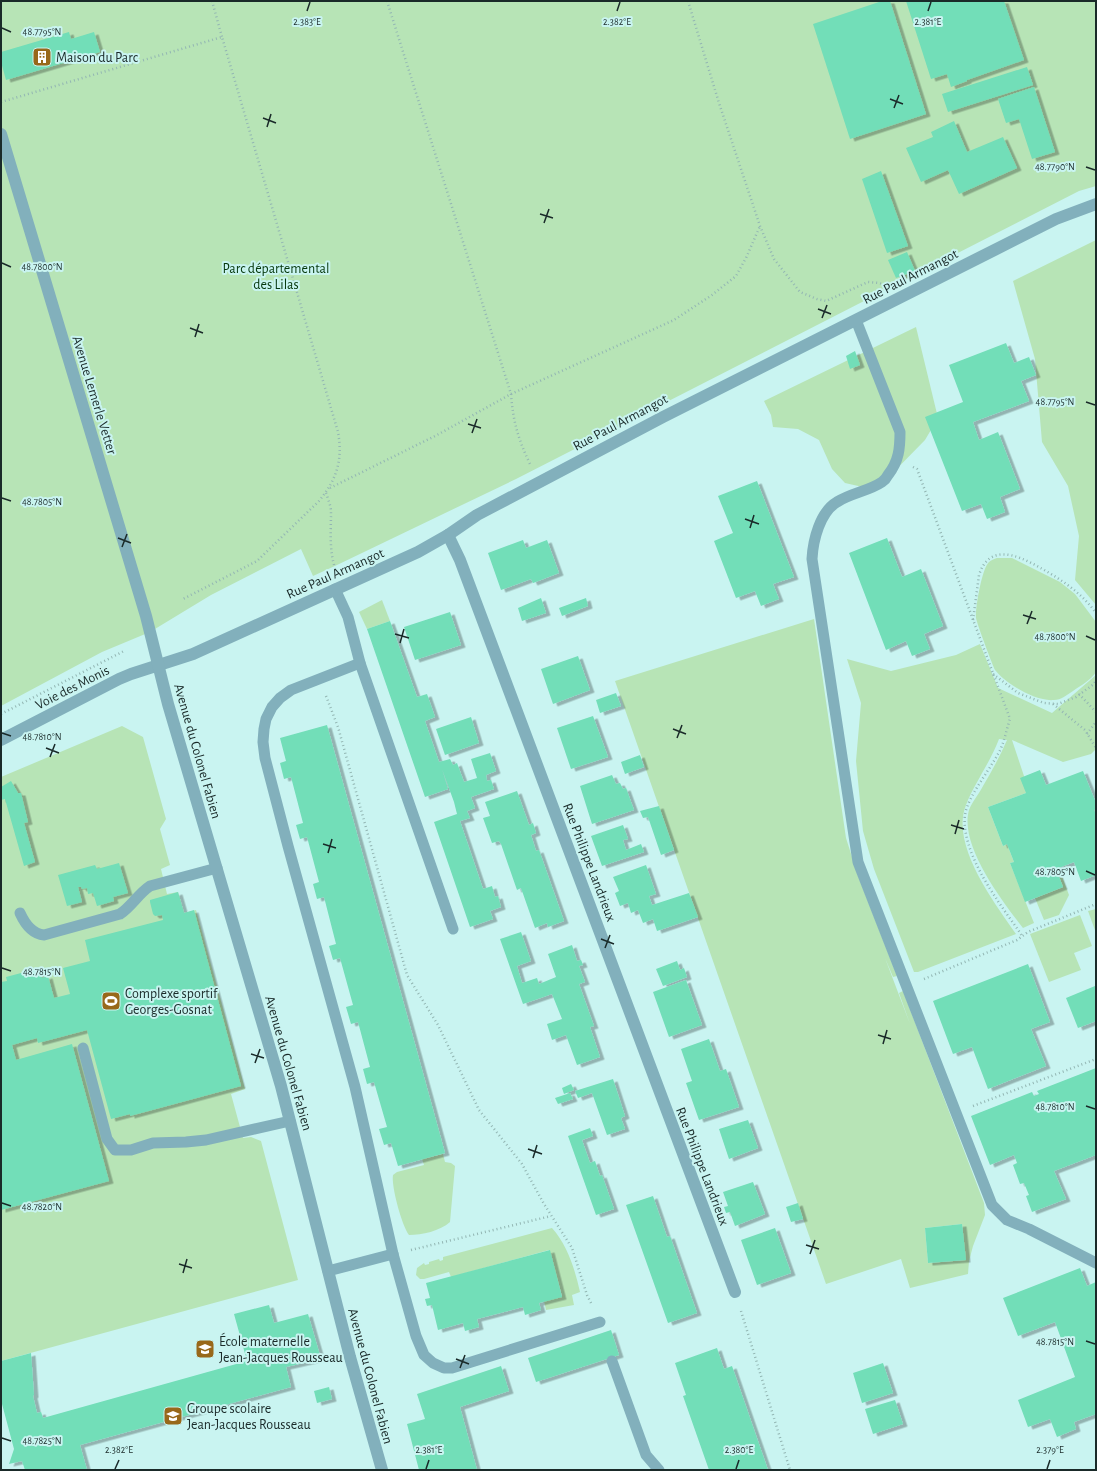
<svg xmlns="http://www.w3.org/2000/svg" width="1097" height="1471" font-family="'Alegreya Sans',sans-serif">
<style>
.green{fill:#b7e4b6;fill-rule:evenodd}
.building{fill:#72deb8;filter:url(#shadow)}
.lines{fill:none;stroke-linecap:round;stroke-linejoin:round}
.path{stroke:#93b6b3;stroke-width:2.5;stroke-dasharray:1 3;stroke-linecap:butt}
.service{stroke:#82b0bc;stroke-width:11}
.minor{stroke:#82b0bc;stroke-width:12}
.tertiary{stroke:#82b0bc;stroke-width:12}
.ticks{fill:none;stroke:#1a2a29;stroke-width:1.5}
.labels{text-anchor:middle;stroke-width:4;stroke-linejoin:round;paint-order:stroke}
.poi-label{font-size:14px;fill:#1a2a29;stroke:#c9f4f1;text-anchor:start}
.park-label{font-size:14px;fill:#06380c;stroke:#c9f4f1}
.street-label{font-size:14px;fill:#1a2a29;stroke:#c9f4f1}
.ticks-label{font-size:10px;text-anchor:middle;fill:#1a2a29;stroke:#c9f4f1;stroke-width:4;stroke-linejoin:round;paint-order:stroke}
</style>
<defs>
<filter id="shadow"><feDropShadow dx="4.5" dy="2.5" stdDeviation="0" flood-color="#0004"/></filter>
</defs>
<rect width="100%" height="100%" fill="#c9f4f1"/>
<g class="green">
<polygon points="1,1 1096,1 1096,186 1079,191 516,479 337,565 313,576 301,549 211,595 150,632 102,652 1,706"/>
<polygon points="1096,240 1096,605 1075,580 1079,536 1068,486 1042,442 1035,359 1013,281"/>
<polygon points="916,327 938,418 925,440 876,490 845,483 832,469 819,440 798,429 773,427 771,415 764,401"/>
<path d="M 997,558 L 1012,558 L 1060,582 L 1075,594 L 1096,622 L 1096,672 C 1091,680 1080,686 1073,691 C 1067,695 1061,700 1054,700 C 1036,702 1006,684 995,670 C 993,666 977,624 976,618 C 975,609 982,568 989,562 C 991,560 994,559 997,558 Z"/>
<polygon points="382,600 390,621 367,629 359,612"/>
<path d="M 814,619 L 846,838 L 858,876 L 897,976 L 893,977 L 885,958 L 910,1024 L 899,993 L 903,991 L 984,1203 L 985,1215 L 973,1246 L 969,1261 L 968,1274 L 910,1288 L 901,1259 L 826,1284 L 615,681 ZM 962,1224 L 965,1260 L 928,1263 L 925,1228 Z"/>
<path d="M 980,644 L 998,688 L 1052,713 L 1096,675 L 1096,749 L 1091,754 L 1063,762 L 1012,740 L 1024,776 L 1026,793 L 988,807 L 1003,846 L 1007,844 L 1014,862 L 1010,863 L 1034,923 L 1023,928 C 1002,901 959,845 969,810 C 972,802 979,794 983,786 C 992,771 1000,756 1007,740 L 999,739 C 990,763 975,782 966,805 C 950,845 994,902 1016,934 L 918,972 L 914,972 L 874,869 L 863,831 L 856,761 L 861,703 L 847,659 L 891,671 L 956,655 Z"/>
<polygon points="122,726 143,737 166,819 160,829 170,865 161,869 167,894 178,892 184,913 196,910 245,1089 231,1094 243,1138 251,1137 261,1141 298,1280 1,1361 1,777"/>
<polygon points="1059,868 1069,895 1059,915 1044,920 1035,898 1063,887 1056,869"/>
<polygon points="1096,909 1096,933 1088,911"/>
<polygon points="1080,915 1092,946 1074,953 1081,970 1049,982 1030,934"/>
<path d="M 443,1154 L 445,1162 L 451,1163 L 455,1166 L 450,1222 C 440,1231 422,1235 409,1235 C 402,1226 391,1186 393,1175 L 397,1172 L 424,1165 L 422,1159 Z"/>
<path d="M 552,1228 C 568,1246 575,1270 580,1292 L 572,1295 L 574,1305 L 546,1310 L 544,1301 L 562,1296 L 549,1250 L 451,1277 L 449,1272 L 424,1279 L 420,1279 L 416,1275 L 417,1268 L 424,1263 L 425,1265 L 429,1264 L 429,1262 L 439,1259 L 440,1261 L 443,1260 L 443,1257 Z"/>
</g>
<g class="building">
<polygon points="882,1 890,1 926,114 850,139 813,24"/>
<polygon points="906,1 1004,1 1024,60 967,80 967,81 951,87 947,74 931,79"/>
<polygon points="69,32 71,39 94,32 100,52 6,80 1,62 1,52"/>
<polygon points="1027,67 1033,85 948,112 942,94"/>
<polygon points="1034,87 1055,152 1032,159 1019,119 1006,123 998,99"/>
<polygon points="954,121 967,152 1003,137 1017,168 959,194 948,170 921,182 906,148 933,137 931,132"/>
<polygon points="881,171 908,246 887,253 862,179"/>
<polygon points="907,252 915,271 896,278 888,260"/>
<polygon points="1006,343 1014,363 1029,357 1036,375 1021,381 1029,401 973,422 979,440 998,432 1020,489 1000,497 1005,512 987,519 981,504 962,511 925,417 963,402 949,365"/>
<polygon points="855,351 860,365 850,369 846,356"/>
<polygon points="757,481 794,577 773,584 779,599 761,606 755,591 736,598 714,541 733,533 718,496"/>
<polygon points="887,538 902,577 921,569 943,626 924,634 930,649 912,656 906,641 886,650 849,553"/>
<polygon points="523,540 526,548 547,540 559,573 533,583 531,579 501,590 488,553"/>
<polygon points="541,598 546,613 522,621 518,608"/>
<polygon points="586,598 588,606 562,616 559,608"/>
<polygon points="450,612 461,645 415,660 404,627"/>
<polygon points="390,621 417,697 427,694 435,717 425,721 439,762 450,759 453,765 457,763 464,782 477,778 471,759 490,753 496,771 486,775 487,781 491,780 494,789 471,797 475,808 467,811 470,818 460,821 483,889 492,886 495,897 498,896 501,907 490,911 493,919 470,927 434,822 457,814 454,802 442,769 448,789 425,797 367,629"/>
<polygon points="578,656 590,690 553,704 541,669"/>
<polygon points="616,693 621,706 600,713 596,700"/>
<polygon points="593,716 608,757 571,769 557,728"/>
<polygon points="471,717 479,743 445,755 436,729"/>
<polygon points="327,725 445,1153 398,1166 391,1143 384,1145 379,1129 387,1127 374,1082 367,1084 363,1069 370,1067 358,1022 351,1024 346,1007 353,1005 340,958 333,960 329,946 336,944 324,897 317,899 313,884 319,882 307,837 300,839 296,825 303,823 291,777 284,779 280,763 286,761 280,738"/>
<polygon points="640,755 644,767 625,774 621,762"/>
<polygon points="1040,770 1046,785 1083,771 1096,803 1096,809 1094,810 1096,814 1096,875 1081,881 1074,862 1056,869 1063,887 1025,902 1010,863 1014,862 1007,844 1003,846 988,807 1026,793 1020,778"/>
<polygon points="612,775 616,784 620,783 623,789 626,788 634,810 592,824 580,786"/>
<polygon points="11,781 18,793 21,793 28,822 24,823 35,862 24,866 5,799 1,800 1,787"/>
<polygon points="517,791 529,825 533,823 536,833 531,835 536,851 539,850 564,921 548,927 547,923 535,928 521,888 517,890 501,844 499,841 492,843 483,818 490,816 485,802"/>
<polygon points="659,806 674,850 661,855 648,817 643,818 640,811"/>
<polygon points="623,825 628,839 623,840 626,850 641,844 644,852 602,866 591,836"/>
<polygon points="119,863 128,893 113,897 114,901 97,906 93,893 88,894 87,888 82,889 81,887 78,887 82,902 67,906 58,875 95,865 97,869"/>
<polygon points="646,865 656,894 649,896 652,905 689,893 698,917 657,931 653,919 643,923 638,910 631,913 628,903 620,906 615,893 619,891 613,877"/>
<polygon points="178,892 184,913 194,910 241,1086 130,1116 130,1114 111,1119 87,1030 38,1043 37,1038 12,1045 16,1060 72,1044 109,1181 1,1210 1,982 7,981 6,977 40,968 42,978 48,976 54,998 70,994 63,968 90,961 85,940 163,920 162,915 155,916 153,914 150,902 150,900"/>
<polygon points="521,932 531,961 517,966 522,983 537,978 539,984 556,977 548,954 572,945 577,961 581,960 583,965 579,966 585,982 579,984 594,1026 590,1027 600,1057 577,1065 566,1035 552,1040 547,1024 562,1019 552,994 523,1004 500,939"/>
<polygon points="677,961 680,970 684,968 687,977 663,986 656,969"/>
<polygon points="1028,964 1050,1022 1031,1029 1046,1066 988,1089 972,1047 953,1054 933,1001"/>
<polygon points="686,980 702,1025 669,1037 653,992"/>
<polygon points="1095,986 1096,989 1096,1021 1078,1028 1066,998"/>
<polygon points="709,1039 720,1071 726,1069 739,1107 699,1120 686,1083 692,1081 681,1049"/>
<polygon points="1096,1068 1096,1155 1054,1171 1066,1199 1032,1212 1026,1196 1029,1195 1024,1183 1020,1184 1013,1165 1017,1163 1014,1155 990,1165 971,1116 1032,1092 1034,1096 1039,1094 1037,1091"/>
<polygon points="613,1079 625,1116 621,1118 625,1129 607,1135 592,1093 578,1098 575,1091"/>
<polygon points="571,1084 574,1090 564,1094 562,1088"/>
<polygon points="570,1093 573,1099 558,1104 555,1098"/>
<polygon points="748,1120 758,1148 729,1159 719,1129"/>
<polygon points="590,1128 593,1136 582,1140 590,1163 595,1161 600,1176 602,1175 614,1209 596,1215 568,1136"/>
<polygon points="753,1182 765,1214 735,1226 730,1212 726,1213 724,1207 728,1206 723,1192"/>
<polygon points="653,1196 667,1237 670,1236 697,1313 668,1323 626,1205"/>
<polygon points="798,1203 803,1219 791,1222 786,1207"/>
<polygon points="962,1224 966,1260 928,1263 925,1228"/>
<polygon points="775,1228 791,1273 757,1285 741,1240"/>
<polygon points="550,1250 562,1297 539,1303 541,1310 525,1315 523,1307 477,1319 479,1327 465,1331 463,1323 438,1330 432,1305 427,1306 425,1299 430,1298 426,1283"/>
<polygon points="1080,1268 1087,1286 1096,1282 1096,1414 1074,1422 1076,1429 1057,1437 1050,1419 1028,1427 1018,1400 1075,1377 1055,1322 1018,1336 1003,1298"/>
<polygon points="269,1305 274,1323 308,1314 321,1359 286,1367 291,1387 80,1445 87,1470 25,1470 22,1461 9,1464 14,1449 2,1404 1,1404 1,1361 31,1353 34,1395 33,1396 37,1413 41,1412 43,1418 247,1361 234,1314"/>
<polygon points="611,1330 619,1355 536,1382 528,1358"/>
<polygon points="717,1348 724,1369 732,1366 768,1470 709,1470 683,1396 686,1395 675,1363"/>
<polygon points="883,1363 893,1393 862,1403 853,1373"/>
<polygon points="501,1366 509,1391 460,1407 477,1470 419,1470 407,1424 425,1419 417,1394"/>
<polygon points="329,1387 332,1399 317,1403 314,1391"/>
<polygon points="895,1400 903,1424 873,1434 865,1409"/>
</g>
<g class="lines">
<g class="path">
<polyline points="212,1 222,37"/>
<path d="M 387,1 L 511,394 C 513,421 518,439 530,464"/>
<polyline points="688,1 719,103 760,226 774,259 800,292 817,299 826,301 868,282 879,283 882,284"/>
<path d="M 1,102 L 222,37 L 338,432 C 343,460 337,479 319,501 L 257,561 L 183,599"/>
<path d="M 913,467 L 917,469 L 1010,719 C 1006,731 1004,744 998,754 C 988,772 974,789 967,807 C 957,834 981,876 996,898 C 1004,911 1014,923 1022,936"/>
<polyline points="330,488 437,435 511,394 674,320 712,295 736,276 746,258 760,226"/>
<path d="M 326,493 C 328,499 331,506 331,512 C 331,530 329,550 335,568"/>
<path d="M 973,620 L 979,575 C 989,544 1015,554 1037,566 C 1059,578 1081,592 1096,613"/>
<polyline points="993,674 1018,693 1044,703 1058,704 1076,697 1094,684 1096,680"/>
<polyline points="1079,694 1096,712"/>
<polyline points="326,696 338,727 407,975 438,1025 479,1110 522,1164 544,1204 572,1248 587,1295 592,1305"/>
<polyline points="1053,704 1085,730 1096,748"/>
<polyline points="1,714 124,651"/>
<polyline points="1087,734 1096,722"/>
<polyline points="924,979 1017,940 1028,932 1096,904"/>
<polyline points="973,1106 1096,1059"/>
<polyline points="411,1250 551,1216"/>
<polyline points="741,1311 790,1470"/>
</g>
<g class="service">
<path d="M 856,320 L 900,432 C 900,448 899,461 888,475 C 887,477 885,480 882,482 C 869,491 851,493 837,502 C 820,512 813,540 812,559 L 858,862 L 992,1205 L 1007,1220 L 1029,1229 L 1096,1263"/>
<polyline points="335,589 348,617 360,663 453,929"/>
<polyline points="360,663 291,690 280,698 272,707 266,719 264,729 263,742 265,758 288,846 355,1087 393,1254 416,1336 424,1355 433,1363 444,1368 452,1368 600,1322"/>
<path d="M 20,913 C 25,924 32,934 44,935 L 120,914 C 131,907 138,894 150,886 L 217,868"/>
<polyline points="83,1048 107,1139 115,1150 131,1150 153,1143 186,1142 206,1140 290,1121"/>
<polyline points="328,1271 393,1254"/>
<polyline points="612,1361 646,1455 659,1470"/>
</g>
<g class="minor">
<polyline points="448,535 460,560 735,1292"/>
<polyline points="1,740 119,679 131,674 193,654 418,552 448,535 477,515 663,417 1056,219 1096,204"/>
</g>
<polyline class="tertiary" points="1,134 146,616 168,704 281,1086 350,1357 382,1470"/>
</g>
<path class="ticks" d="M 307,11 L 310,2M 617,11 L 620,2M 928,11 L 931,2M 2,28 L 11,32M 890,99 L 903,104M 894,108 L 899,95M 263,118 L 276,123M 267,127 L 271,114M 1086,167 L 1095,170M 540,214 L 553,218M 544,223 L 549,209M 2,263 L 11,267M 818,309 L 831,314M 822,318 L 827,305M 190,328 L 203,333M 195,337 L 199,324M 1086,402 L 1095,405M 468,424 L 481,428M 472,433 L 477,419M 2,498 L 11,501M 745,519 L 759,524M 750,528 L 754,515M 118,538 L 131,543M 122,547 L 127,534M 1023,615 L 1036,619M 1027,624 L 1032,611M 395,634 L 409,638M 1086,636 L 1095,640M 400,643 L 404,629M 673,729 L 686,734M 2,733 L 11,736M 677,738 L 682,725M 46,748 L 59,753M 50,757 L 55,744M 951,825 L 964,829M 955,834 L 959,820M 323,844 L 336,848M 328,853 L 332,839M 1086,871 L 1095,875M 601,939 L 614,944M 605,948 L 610,935M 2,968 L 11,971M 878,1035 L 891,1039M 883,1044 L 887,1030M 251,1054 L 264,1058M 255,1063 L 260,1049M 1086,1106 L 1095,1109M 528,1149 L 542,1154M 533,1158 L 537,1145M 2,1203 L 11,1206M 806,1245 L 819,1249M 810,1254 L 815,1240M 179,1264 L 192,1268M 183,1273 L 187,1259M 1086,1341 L 1095,1344M 456,1359 L 469,1364M 460,1368 L 465,1355M 2,1438 L 11,1441M 115,1469 L 119,1460M 426,1469 L 429,1460M 736,1469 L 739,1460M 1047,1469 L 1050,1460"/>
<defs>
<symbol id="building-square" viewBox="-11 -11 22 22"><rect x="-9" y="-9" width="18" height="18" rx="4" fill="#98681a" stroke="#c9f4f1"/><path d="M-4-6H4V6H1V3H-1V6H-4ZM-2.5-4.3h1.7v1.8h-1.7ZM.8-4.3h1.7v1.8H.8ZM-2.5-1h1.7V.8h-1.7ZM.8-1h1.7V.8H.8Z" fill="#fff"/></symbol>
<symbol id="stadium-square" viewBox="-11 -11 22 22"><rect x="-9" y="-9" width="18" height="18" rx="4" fill="#98681a" stroke="#c9f4f1"/><path d="M0-5a6.5 5 0 1 0 0 10a6.5 5 0 1 0 0-10ZM-3.5-1.8h7v3.6h-7Z" fill="#fff"/></symbol>
<symbol id="school-square" viewBox="-11 -11 22 22"><rect x="-9" y="-9" width="18" height="18" rx="4" fill="#98681a" stroke="#c9f4f1"/><path d="M0-5L7-2L0 1L-7-2ZM-4 1L0 2.5L4 1V4Q0 6-4 4Z" fill="#fff"/></symbol>
</defs>
<g fill-rule="evenodd">
<use href="#building-square" x="31" y="46" width="22" height="22"/>
<use href="#stadium-square" x="100" y="990" width="22" height="22"/>
<use href="#school-square" x="194" y="1338" width="22" height="22"/>
<use href="#school-square" x="162" y="1405" width="22" height="22"/>
</g>
<g class="labels">
<g class="poi-label">
<text x="56" y="62">Maison du Parc</text>
<text x="125" y="998">Complexe sportif<tspan x="125" dy="16">Georges-Gosnat</tspan></text>
<text x="219" y="1346">École maternelle<tspan x="219" dy="16">Jean-Jacques Rousseau</tspan></text>
<text x="187" y="1413">Groupe scolaire<tspan x="187" dy="16">Jean-Jacques Rousseau</tspan></text>
</g>
<g class="park-label">
<text x="276" y="273">Parc départemental<tspan x="276" dy="16">des Lilas</tspan></text>
</g>
<g class="street-label">
<text transform="translate(910 276) rotate(-27)" y="5">Rue Paul Armangot</text>
<text transform="translate(95 395) rotate(73)" y="5">Avenue Lemerle Vetter</text>
<text transform="translate(620 422) rotate(-28)" y="5">Rue Paul Armangot</text>
<text transform="translate(335 573) rotate(-24)" y="5">Rue Paul Armangot</text>
<text transform="translate(72 687) rotate(-27)" y="5">Voie des Monis</text>
<text transform="translate(198 751) rotate(74)" y="5">Avenue du Colonel Fabien</text>
<text transform="translate(590 862) rotate(69)" y="5">Rue Philippe Landrieux</text>
<text transform="translate(289 1063) rotate(74)" y="5">Avenue du Colonel Fabien</text>
<text transform="translate(703 1166) rotate(69)" y="5">Rue Philippe Landrieux</text>
<text transform="translate(371 1376) rotate(75)" y="5">Avenue du Colonel Fabien</text>
</g>
</g>
<g class="ticks-label">
<text x="307" y="25">2.383°E</text>
<text x="617" y="25">2.382°E</text>
<text x="928" y="25">2.381°E</text>
<text x="42" y="35">48.7795°N</text>
<text x="1055" y="170">48.7790°N</text>
<text x="42" y="270">48.7800°N</text>
<text x="1055" y="405">48.7795°N</text>
<text x="42" y="505">48.7805°N</text>
<text x="1055" y="640">48.7800°N</text>
<text x="42" y="740">48.7810°N</text>
<text x="1055" y="875">48.7805°N</text>
<text x="42" y="975">48.7815°N</text>
<text x="1055" y="1110">48.7810°N</text>
<text x="42" y="1210">48.7820°N</text>
<text x="1055" y="1345">48.7815°N</text>
<text x="42" y="1444">48.7825°N</text>
<text x="119" y="1453">2.382°E</text>
<text x="429" y="1453">2.381°E</text>
<text x="739" y="1453">2.380°E</text>
<text x="1050" y="1453">2.379°E</text>
</g>
<rect width="1097" height="1471" fill="none" stroke="#1a2a29" stroke-width="4"/>
</svg>
